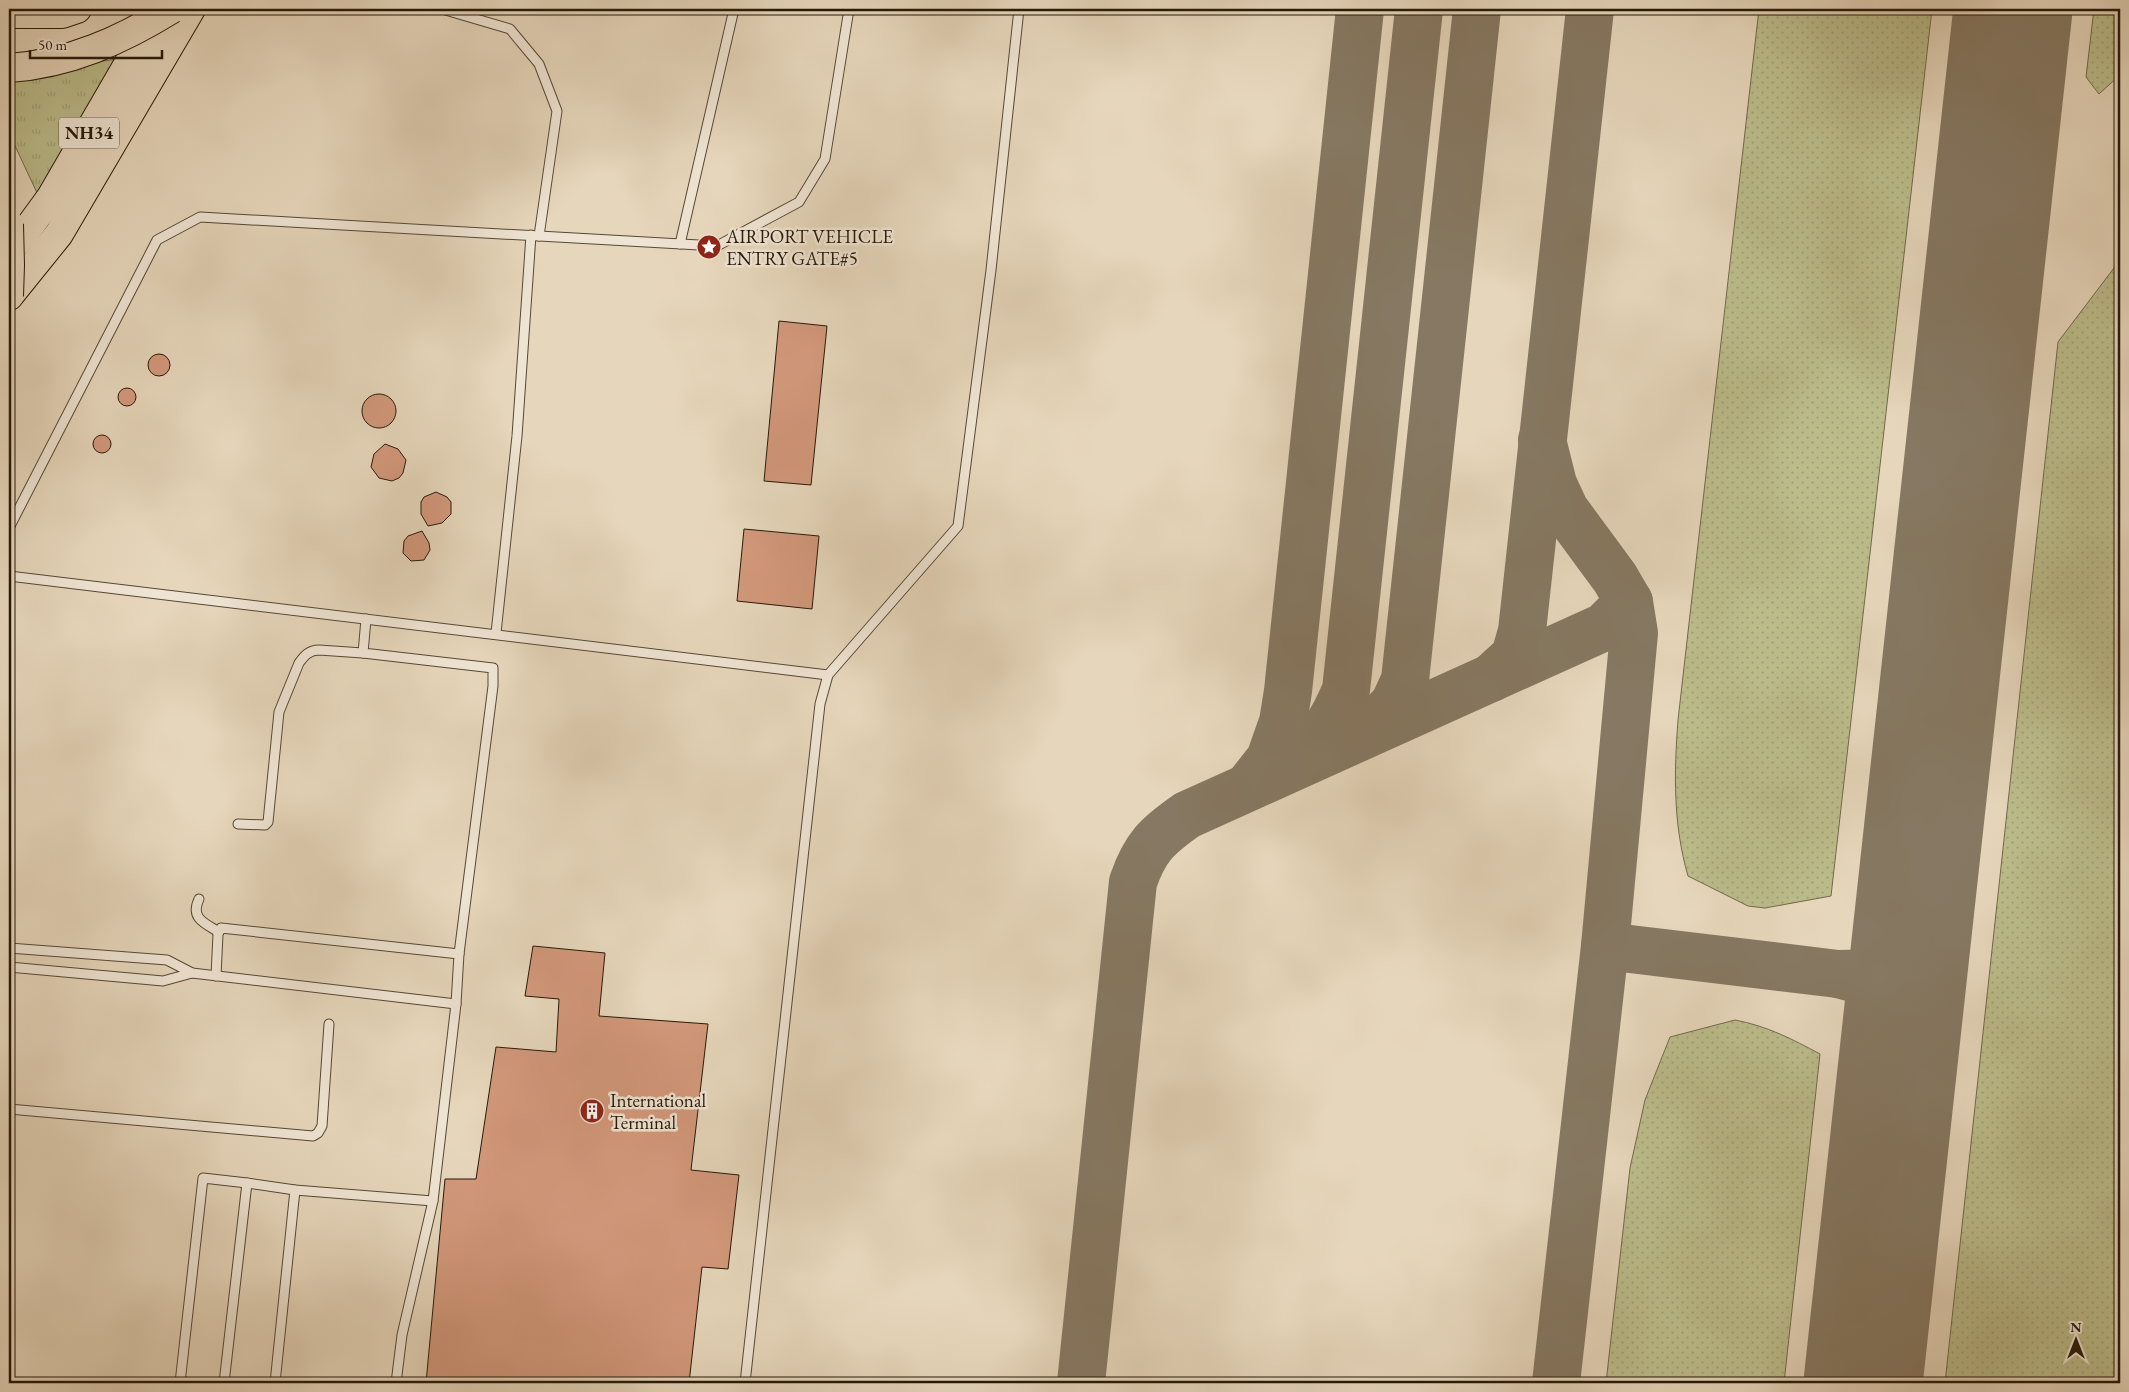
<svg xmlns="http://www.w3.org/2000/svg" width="2129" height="1392" font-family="'EB Garamond',serif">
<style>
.grass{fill:url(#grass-dots);stroke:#716a4a}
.park{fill:url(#park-tufts);stroke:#716a4a}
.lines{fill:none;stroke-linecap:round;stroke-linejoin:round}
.taxiway{stroke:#867862;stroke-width:48}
.runway{stroke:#867862;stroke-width:119}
.building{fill:#d2987b;stroke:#261909}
.service-casing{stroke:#564836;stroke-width:11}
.primary-casing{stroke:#261909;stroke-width:30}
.trunk-casing{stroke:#261909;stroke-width:30}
.service{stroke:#efe4d3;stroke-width:9}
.primary{stroke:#e6d6bb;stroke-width:28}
.trunk{stroke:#e6d6bb;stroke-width:28}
.trunk-bridge-casing{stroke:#261909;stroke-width:30;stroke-linecap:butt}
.trunk-bridge{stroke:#e6d6bb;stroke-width:28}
.labels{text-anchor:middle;stroke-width:5;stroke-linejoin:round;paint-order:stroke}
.shield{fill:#efe4d3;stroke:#625646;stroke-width:1}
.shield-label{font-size:18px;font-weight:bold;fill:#261909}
.poi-label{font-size:19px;fill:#261909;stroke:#efe4d3;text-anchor:start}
</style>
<defs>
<pattern id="grass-dots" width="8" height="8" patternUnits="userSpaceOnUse" patternTransform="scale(1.25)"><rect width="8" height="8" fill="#bcbc8b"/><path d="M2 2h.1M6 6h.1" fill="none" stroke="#a1a177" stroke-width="1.8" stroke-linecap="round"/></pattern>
<pattern id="park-tufts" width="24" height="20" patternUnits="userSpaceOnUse" patternTransform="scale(1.25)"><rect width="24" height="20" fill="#bcbc8b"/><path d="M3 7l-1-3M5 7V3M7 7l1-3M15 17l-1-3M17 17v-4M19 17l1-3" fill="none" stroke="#a1a177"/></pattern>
</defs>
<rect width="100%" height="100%" fill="#e6d6bb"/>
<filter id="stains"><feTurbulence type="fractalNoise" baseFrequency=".004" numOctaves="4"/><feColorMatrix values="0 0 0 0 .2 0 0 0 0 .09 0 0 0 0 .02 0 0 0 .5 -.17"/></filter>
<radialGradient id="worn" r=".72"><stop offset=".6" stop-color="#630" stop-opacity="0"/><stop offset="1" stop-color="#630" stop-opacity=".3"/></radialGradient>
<g class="grass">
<path d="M 1759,9 L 1932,9 L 1831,896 L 1765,908 L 1748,906 L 1688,876 C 1673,824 1674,773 1678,720 Z"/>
<polygon points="2094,9 2120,9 2120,75 2099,94 2086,77"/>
<polygon points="2120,260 2120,1383 1945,1383 2058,342"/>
<path d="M 1735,1020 C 1767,1026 1792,1039 1820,1054 L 1784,1383 L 1606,1383 L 1630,1168 L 1645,1100 L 1670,1037 Z"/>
</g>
<polygon class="park" points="124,58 38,195 9,133 9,75"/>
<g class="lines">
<g class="taxiway">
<polyline points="1542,440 1553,484 1565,510 1615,578 1629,602 1634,633 1605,946 1556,1383"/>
<polyline points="1491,678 1515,656 1522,631 1590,9"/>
<polyline points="1366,733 1394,704 1405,680 1477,9"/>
<path d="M 1296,761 C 1320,745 1335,716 1346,690 L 1419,9"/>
<polyline points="1248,787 1270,759 1283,722 1288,691 1360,9"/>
<path d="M 1605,946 L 1838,974 C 1862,974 1892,974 1906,951 C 1911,943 1911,933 1913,924"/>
<path d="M 1838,974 C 1883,985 1901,992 1900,1042"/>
<path d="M 1081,1383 L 1133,882 C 1145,847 1157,836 1187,815 L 1604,627 L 1629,602"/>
</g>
<polyline class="runway" points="1863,1383 2013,9"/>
</g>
<g class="building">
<polygon points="779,321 827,326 811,485 764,481"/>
<circle cx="159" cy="365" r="11"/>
<circle cx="127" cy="397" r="9"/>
<circle cx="379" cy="411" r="17"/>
<circle cx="102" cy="444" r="9"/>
<polygon points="385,444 398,449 406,460 403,473 399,478 392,481 379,478 371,467 374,454"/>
<polygon points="436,492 447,497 451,502 451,514 442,523 428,526 421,514 421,502 424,497"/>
<polygon points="744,529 819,536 812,609 737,601"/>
<polygon points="422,531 429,543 430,550 424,560 411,561 403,553 404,541 408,536"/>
<polygon points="533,946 605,953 599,1016 708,1024 691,1170 739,1175 728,1269 702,1267 689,1383 426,1383 445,1179 476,1179 496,1047 556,1052 559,999 525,996"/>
</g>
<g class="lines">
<defs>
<g id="service">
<polyline points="442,9 510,29 539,64 557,111 539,236"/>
<polyline points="680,244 734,9"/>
<polyline points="9,528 157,240 200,217 717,246 799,202 825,159 849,9"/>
<polyline points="9,576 828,675"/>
<polyline points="366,619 363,653 493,668 493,686 459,954"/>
<polyline points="496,633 517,436 531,235"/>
<path d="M 238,824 L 265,825 L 268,822 L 279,712 L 299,663 C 304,656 309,650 319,650 L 363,653"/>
<path d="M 199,899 C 190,918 204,923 219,932"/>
<polyline points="9,948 167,960 192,973 163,981 9,967"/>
<polyline points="9,961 10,948"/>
<polyline points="192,973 456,1004 433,1201 402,1335 396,1383"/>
<polyline points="216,976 218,934 221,928 459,954 456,1004"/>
<polyline points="9,1109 313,1136 318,1133 322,1126 329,1024"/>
<polyline points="180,1383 203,1178 247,1183"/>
<polyline points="224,1383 247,1183 295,1190 433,1201"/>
<polyline points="275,1383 295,1190"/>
<polyline points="745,1383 820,704 828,675 958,526 991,270 1019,9"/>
</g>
<g id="primary">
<polyline points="9,251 24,234 51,197 160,9"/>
<polyline points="9,296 59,234 191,9"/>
</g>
<polyline id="trunk" points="9,14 62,14 77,9"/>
</defs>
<use href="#service" class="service-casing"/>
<use href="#primary" class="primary-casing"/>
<use href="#trunk" class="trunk-casing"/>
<use href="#service" class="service"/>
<use href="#primary" class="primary"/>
<use href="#trunk" class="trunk"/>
<defs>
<g id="trunk-bridge">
<path d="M 9,68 C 69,64 122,40 172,9"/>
<polyline points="9,224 10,265 9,296"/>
</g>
</defs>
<use href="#trunk-bridge" class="trunk-bridge-casing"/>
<use href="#trunk-bridge" class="trunk-bridge"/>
</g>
<defs>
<symbol id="sight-disc" viewBox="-11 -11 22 22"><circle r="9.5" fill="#8f2418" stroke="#efe4d3"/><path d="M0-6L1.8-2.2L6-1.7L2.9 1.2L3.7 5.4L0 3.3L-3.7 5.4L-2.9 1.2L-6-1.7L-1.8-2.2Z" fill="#fff"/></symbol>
<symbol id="building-disc" viewBox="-11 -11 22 22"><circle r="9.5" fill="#8f2418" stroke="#efe4d3"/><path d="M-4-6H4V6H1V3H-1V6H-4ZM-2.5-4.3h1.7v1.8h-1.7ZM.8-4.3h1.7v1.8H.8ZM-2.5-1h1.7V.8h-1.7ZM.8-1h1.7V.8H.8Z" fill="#fff"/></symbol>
</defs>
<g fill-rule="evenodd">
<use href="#sight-disc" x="695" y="233" width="28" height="28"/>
<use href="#building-disc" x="578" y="1097" width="28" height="28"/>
</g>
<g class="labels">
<rect class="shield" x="59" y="117.5" width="60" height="31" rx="4"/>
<g class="shield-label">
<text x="89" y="139">NH34</text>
</g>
<g class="poi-label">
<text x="726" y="243">AIRPORT VEHICLE<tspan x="726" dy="22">ENTRY GATE#5</tspan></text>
<text x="610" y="1107">International<tspan x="610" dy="22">Terminal</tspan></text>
</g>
</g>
<rect width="2129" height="1392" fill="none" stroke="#e6d6bb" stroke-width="30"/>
<rect x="10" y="10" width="2109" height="1372" fill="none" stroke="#261909" stroke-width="2.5"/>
<rect x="15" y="15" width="2099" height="1362" fill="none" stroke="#261909"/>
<g transform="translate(2076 1340)" stroke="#efe4d3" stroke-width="4" paint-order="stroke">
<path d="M0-4L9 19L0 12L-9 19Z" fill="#261909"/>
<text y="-8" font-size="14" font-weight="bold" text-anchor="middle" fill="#261909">N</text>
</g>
<path d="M30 50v8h132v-8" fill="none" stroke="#261909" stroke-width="2.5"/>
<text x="38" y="50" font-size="15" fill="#261909" stroke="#efe4d3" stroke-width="4" paint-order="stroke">50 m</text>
<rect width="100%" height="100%" filter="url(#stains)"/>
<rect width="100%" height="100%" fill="url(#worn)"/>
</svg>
